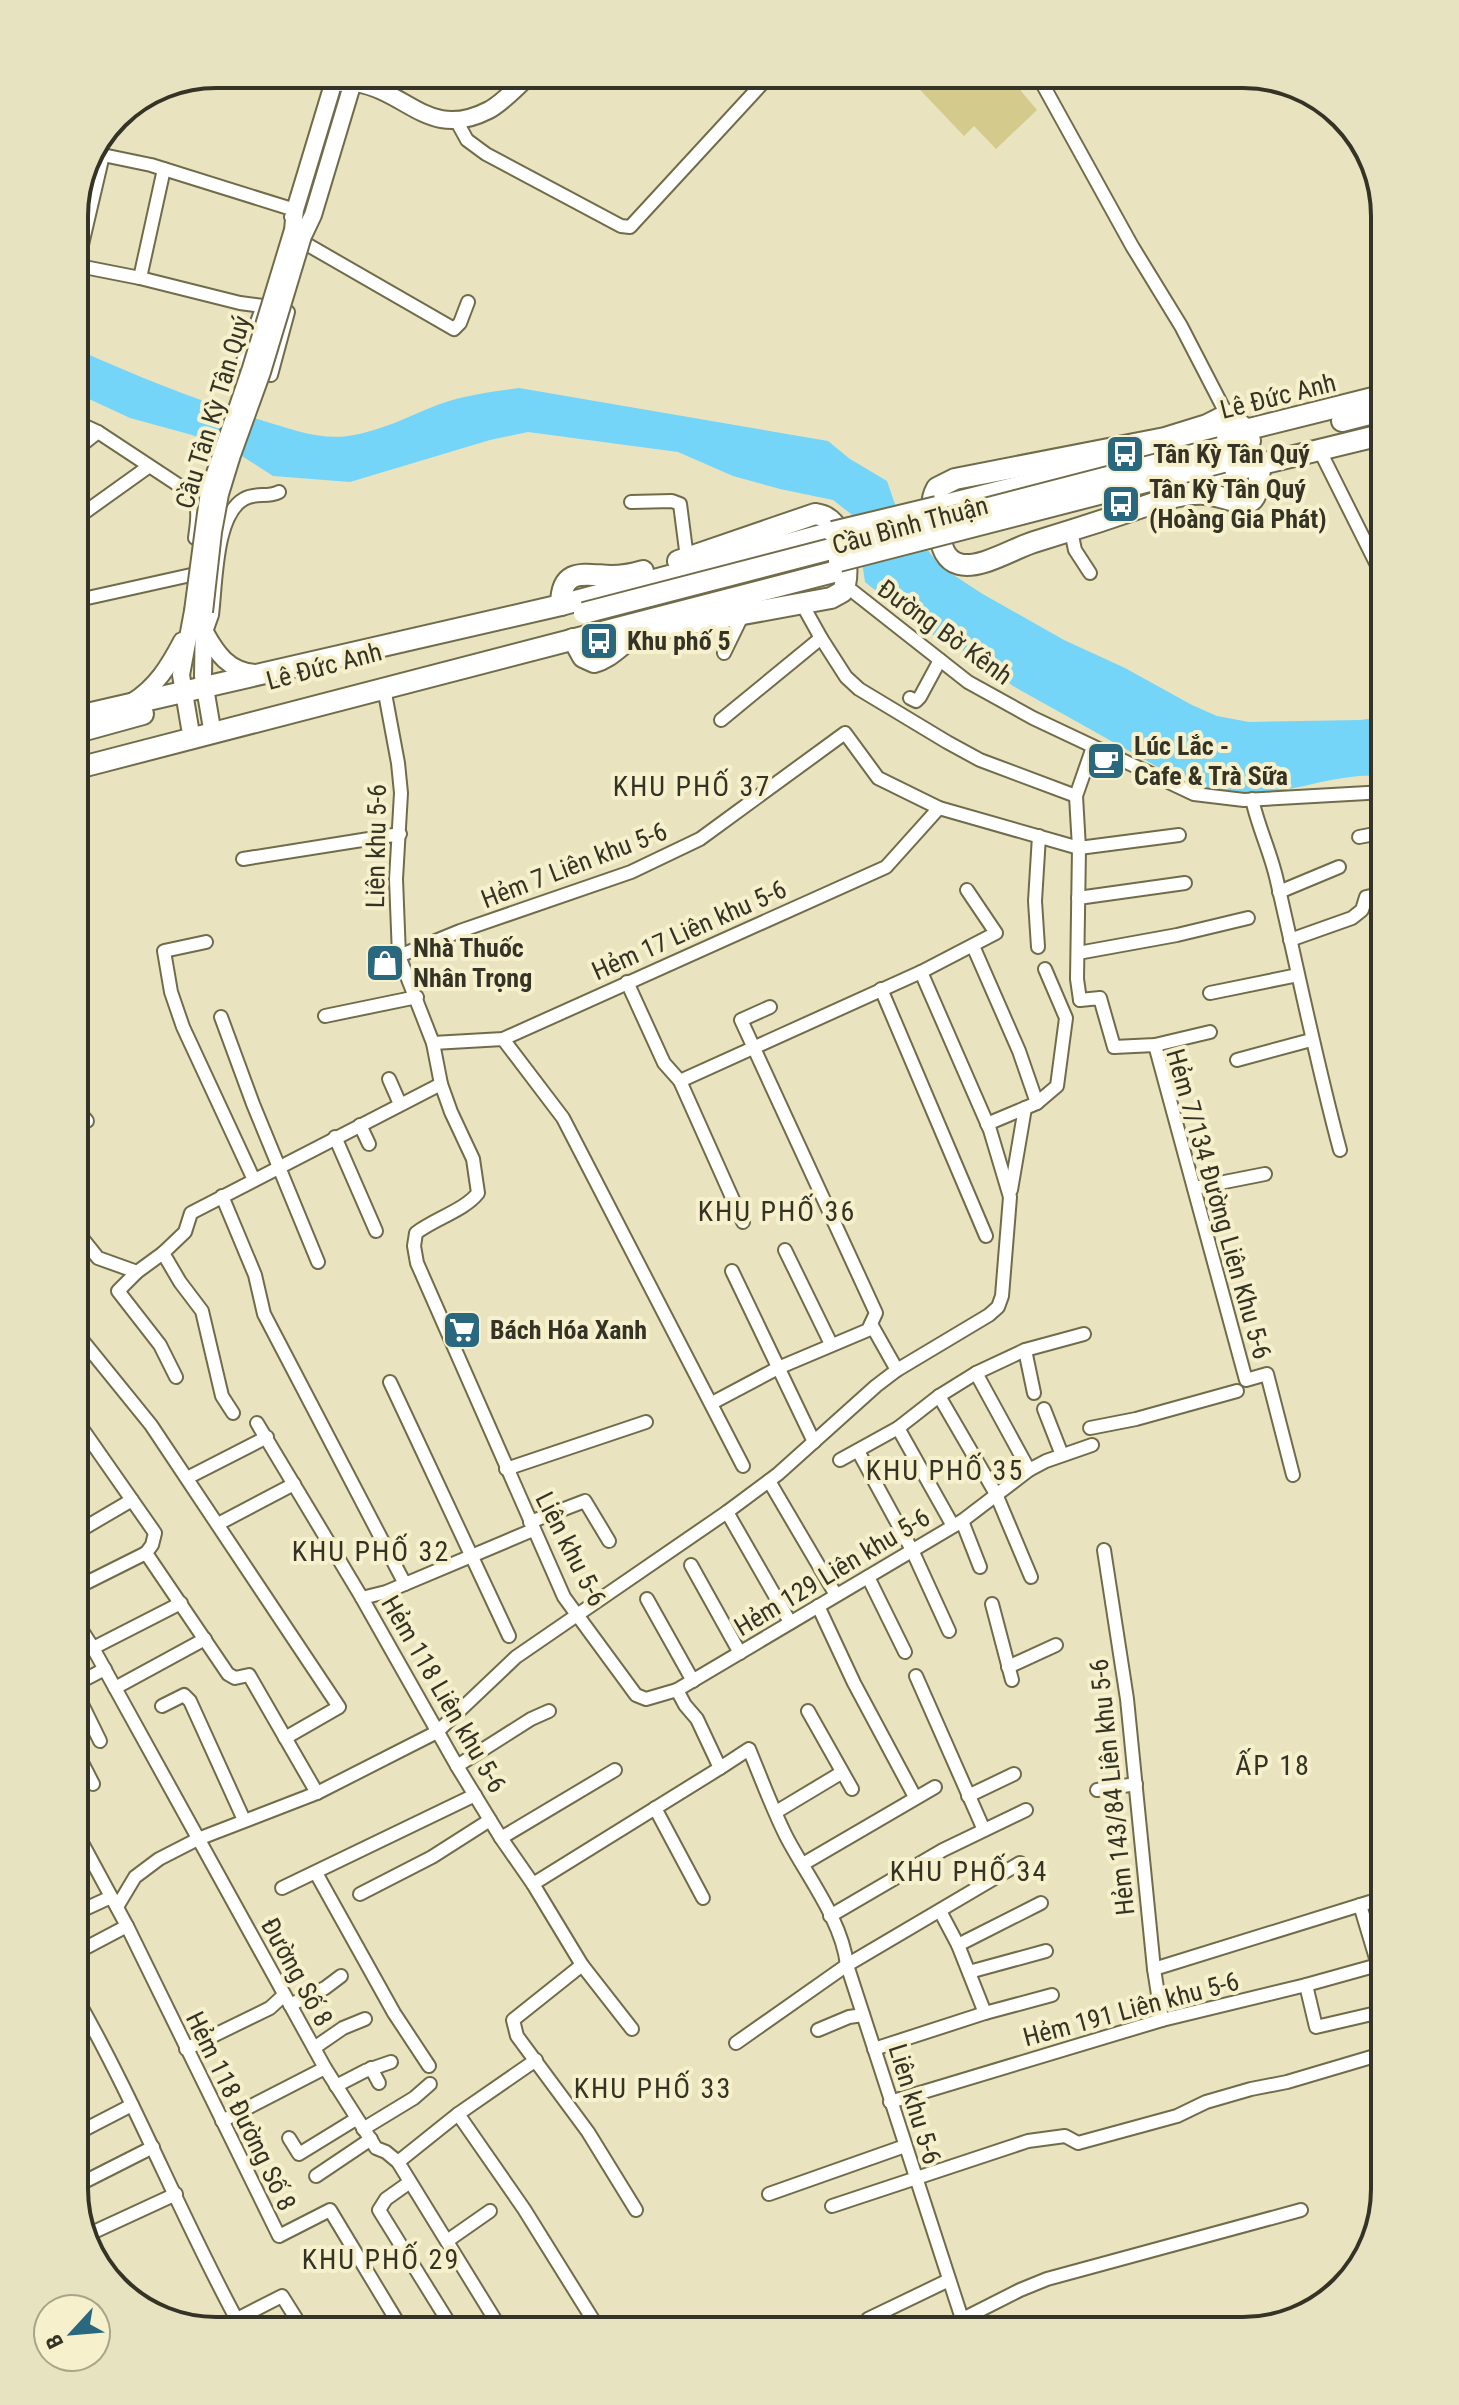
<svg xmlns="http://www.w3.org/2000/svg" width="1459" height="2405" font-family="'Roboto Condensed',sans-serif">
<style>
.green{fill:#d3ca8c}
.water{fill:#74d5f8}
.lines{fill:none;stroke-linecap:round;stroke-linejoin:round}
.minor-casing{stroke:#706c4a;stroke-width:16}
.secondary-casing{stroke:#706c4a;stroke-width:20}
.trunk-casing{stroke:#706c4a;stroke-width:24}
.minor{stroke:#fff;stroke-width:12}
.secondary{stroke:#fff;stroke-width:16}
.trunk{stroke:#fff;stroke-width:20}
.secondary-bridge-casing{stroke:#706c4a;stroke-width:20;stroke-linecap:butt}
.trunk-bridge-casing{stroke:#706c4a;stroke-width:24;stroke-linecap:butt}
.secondary-bridge{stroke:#fff;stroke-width:16}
.trunk-bridge{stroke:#fff;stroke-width:20}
.labels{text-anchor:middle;stroke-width:8;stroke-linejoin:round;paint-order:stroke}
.street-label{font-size:26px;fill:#353325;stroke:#f6f1cc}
.poi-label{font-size:26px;font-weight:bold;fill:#353325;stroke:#f6f1cc;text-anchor:start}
.neighbourhood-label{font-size:28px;letter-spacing:2px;fill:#353325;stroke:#f6f1cc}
.rim{fill:none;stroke:#353325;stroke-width:4}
</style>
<rect width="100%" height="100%" fill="#e9e4bf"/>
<polygon class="green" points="905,74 1027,74 1016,85 1037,110 996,149 974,126 964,136"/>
<path class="water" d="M 74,348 C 136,376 198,401 264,421 C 291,429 319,440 348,436 C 382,431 409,416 440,404 C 465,395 492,392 519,388 L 828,441 L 850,459 L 887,481 L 897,510 L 940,566 L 981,593 L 1064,640 L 1125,668 L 1192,705 L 1217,716 L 1249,722 L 1360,720 L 1385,717 L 1385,776 C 1333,771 1281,799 1229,795 C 1212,794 1197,787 1181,780 L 1013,686 L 970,654 L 939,639 L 920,626 L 865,582 L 857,528 L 851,514 L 833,500 L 780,489 L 733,476 L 678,452 L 528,432 L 490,440 L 350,482 L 273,476 L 234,451 L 192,435 L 130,418 L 74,392 Z"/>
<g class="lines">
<defs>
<g id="minor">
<polyline points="1042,74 1043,85 1132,246 1181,326 1227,415"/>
<polyline points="456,120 467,140 486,154 621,226 630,227 771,74"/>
<polyline points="98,154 151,165 295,210 291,217"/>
<polyline points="308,245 454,329 460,323 468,302"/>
<polyline points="74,265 140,278 240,303 263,306"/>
<polyline points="77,266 103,155"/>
<polyline points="140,278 164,169"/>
<polyline points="261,311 242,364 271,375 288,312"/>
<path d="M 74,421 L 98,432 L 189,492 C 201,506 197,521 195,538"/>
<polyline points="1318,447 1385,581"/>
<polyline points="74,451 98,432"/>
<polyline points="631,502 672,501 680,504 687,558"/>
<polyline points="74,520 148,467"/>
<polyline points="1071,531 1075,550 1090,573"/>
<polyline points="846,586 968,682 1033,718 1194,794 1244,800 1385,792"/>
<polyline points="74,601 191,575"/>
<polyline points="802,604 821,638 846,677 859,689 947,742 980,760 1076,796"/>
<path d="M 207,629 L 212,615 C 216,584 215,515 244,499 C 255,492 268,498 279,492"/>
<polyline points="724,653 743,614"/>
<path d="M 384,688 L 398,763 L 401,793 L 396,879 L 399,956 L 433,1043 L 441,1084 L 451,1112 L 473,1159 L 478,1193 C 465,1210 434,1219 416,1233 L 414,1246 L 417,1263 L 564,1597 L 636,1695 L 646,1699 L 677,1690 L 685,1705 L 697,1719 L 720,1768 L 749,1749 C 761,1778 772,1808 786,1836 C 806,1875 842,1920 847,1965 L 966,2331"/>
<polyline points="910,698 916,701 920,697 940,660"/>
<polyline points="721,720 821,638"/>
<path d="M 1252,799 C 1258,827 1271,853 1277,881 C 1298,971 1316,1061 1340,1150"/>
<polyline points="1359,837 1385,832"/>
<polyline points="243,859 400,834"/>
<polyline points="1279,892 1339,867"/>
<polyline points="1078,898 1185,883"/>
<polyline points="1290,940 1352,918 1362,910 1366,897 1385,893"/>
<polyline points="206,942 164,951 171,992 183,1027 254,1180"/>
<polyline points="973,946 1019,1051 1037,1103"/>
<polyline points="1038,947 1035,901 1039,836"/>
<polyline points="1078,953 1177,935 1248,918"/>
<polyline points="399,956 460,931 631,872 700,839 845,733 878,778 939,808 1079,848 1179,835"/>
<polyline points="627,982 664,1063 680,1081 743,1222"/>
<polyline points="881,989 986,1236"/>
<polyline points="1210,993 1298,975"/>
<polyline points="1080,1000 1077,979 1079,848 1076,796 1093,747"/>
<polyline points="1080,1000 1100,998 1114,1047 1155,1045 1210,1032"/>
<polyline points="325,1016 417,997"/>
<polyline points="221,1017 253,1104 318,1262"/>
<polyline points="503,1039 563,1118 743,1466"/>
<polyline points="433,1043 503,1039 886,867 939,808"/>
<polyline points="1155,1045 1246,1380 1267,1374 1293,1475"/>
<polyline points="1237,1060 1311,1040"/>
<polyline points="389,1079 400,1104"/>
<polyline points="680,1081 921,972 996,933 967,890"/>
<polyline points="74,1106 87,1121"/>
<polyline points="987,1124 1037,1103 1057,1086 1066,1018 1045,969"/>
<polyline points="360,1125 369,1144"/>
<polyline points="335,1137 376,1231"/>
<polyline points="1194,1188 1265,1174"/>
<polyline points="1011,1190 1025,1108"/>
<polyline points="222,1196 255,1275 264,1314 405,1584"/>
<polyline points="74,1228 98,1258 137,1272 163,1253 185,1232 191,1213 441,1084"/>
<polyline points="785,1250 831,1344"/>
<polyline points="163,1253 180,1282 202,1311 222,1396 233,1413"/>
<polyline points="732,1271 814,1442"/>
<polyline points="137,1272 118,1291 160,1345 176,1377"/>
<polyline points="871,1324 897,1370"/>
<polyline points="74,1330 151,1425 339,1707 285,1738"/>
<polyline points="1025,1350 1034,1393"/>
<polyline points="976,1373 1029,1470"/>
<polyline points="390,1382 509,1636"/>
<polyline points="939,1396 996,1494 1031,1577"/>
<polyline points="712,1403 778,1368 868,1330 876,1313 741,1020 770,1007"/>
<polyline points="1044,1409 1062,1455"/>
<polyline points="74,1417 155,1533 152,1545 146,1553 228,1674 235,1678 249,1675 317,1793"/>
<polyline points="257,1423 362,1598"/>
<polyline points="898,1428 953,1526"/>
<polyline points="1090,1428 1136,1419 1237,1391"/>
<polyline points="858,1451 912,1550 949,1631"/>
<polyline points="840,1460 898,1428 939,1396 976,1373 1025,1350 1084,1334"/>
<polyline points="506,1469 646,1422"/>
<polyline points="187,1478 267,1437"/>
<polyline points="769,1481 836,1595"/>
<polyline points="727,1512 790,1622"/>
<polyline points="962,1521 980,1567"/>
<polyline points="530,1522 585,1501 609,1541"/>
<polyline points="218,1524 294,1484"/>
<polyline points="533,1530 386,1592 362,1598 457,1766 501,1838 533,1884 582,1965 632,2029"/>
<polyline points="74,1534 132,1500"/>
<polyline points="1104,1550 1127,1699 1154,1969 1162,2020"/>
<polyline points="691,1565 740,1653"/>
<polyline points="868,1577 905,1652"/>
<polyline points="74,1589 146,1553"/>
<polyline points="647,1599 693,1681"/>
<polyline points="992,1604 1012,1680"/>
<polyline points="818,1606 854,1683 915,1797"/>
<polyline points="74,1618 93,1648 325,2068 376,2148 386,2152 398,2162 502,2331"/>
<polyline points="93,1648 181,1603"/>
<polyline points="1008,1667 1056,1645"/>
<polyline points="916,1676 984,1830"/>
<polyline points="74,1685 105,1669"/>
<polyline points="74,1688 100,1741"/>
<polyline points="115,1688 205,1639"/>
<polyline points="677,1690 962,1521 1029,1470 1046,1461 1092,1445"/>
<polyline points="162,1706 184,1695 190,1701 244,1820"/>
<polyline points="808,1711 852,1789"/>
<polyline points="74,1747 93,1784"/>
<polyline points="457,1766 531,1719 549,1711"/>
<polyline points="1097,1790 1136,1784"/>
<polyline points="968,1796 1014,1774"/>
<polyline points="655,1808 703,1898"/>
<polyline points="776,1812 841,1773"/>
<polyline points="74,1828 127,1926 279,2236 330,2210 403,2331"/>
<polyline points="501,1838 615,1770"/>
<polyline points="803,1864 935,1787"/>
<polyline points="316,1873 394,2013 429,2066"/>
<polyline points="533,1884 720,1768"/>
<polyline points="282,1888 475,1795"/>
<polyline points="360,1894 432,1857 490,1820"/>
<polyline points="1360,1905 1378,1965"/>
<polyline points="117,1907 135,1877 159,1859 198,1839 317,1793 437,1732 516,1657 727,1512 778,1474 876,1386 897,1370 989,1315 998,1307 1002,1296 1010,1197 990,1130 921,972"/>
<polyline points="940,1911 958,1945 985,2013"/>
<polyline points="74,1914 111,1897"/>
<polyline points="830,1916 943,1850 1026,1810"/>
<polyline points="958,1945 1041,1903"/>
<polyline points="74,1954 127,1926"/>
<polyline points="582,1965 513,2020 517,2036 588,2132 636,2210"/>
<polyline points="1154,1969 1370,1902"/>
<polyline points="969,1972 1046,1951"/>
<polyline points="1306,1985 1316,2027 1385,2011"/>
<path d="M 74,1994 C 137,2103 182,2221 243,2331"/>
<polyline points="290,2005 325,1988 341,1976"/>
<polyline points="818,2030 849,2017 863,2015"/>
<polyline points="736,2043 847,1965 1020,1863"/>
<polyline points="314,2048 343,2028 365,2019"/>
<polyline points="186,2049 270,2008 284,1995"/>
<polyline points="874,2049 985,2013 1052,1995"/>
<polyline points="371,2068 379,2083"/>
<polyline points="336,2086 365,2071 391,2062"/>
<polyline points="890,2102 1162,2020 1306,1985 1385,1963"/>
<polyline points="458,2114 524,2209 600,2331"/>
<polyline points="222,2121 325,2068"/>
<polyline points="363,2129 414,2098 430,2084"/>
<polyline points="74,2135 132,2105"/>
<polyline points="289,2138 299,2154 356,2119"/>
<polyline points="398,2162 458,2114 536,2060"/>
<polyline points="316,2176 371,2139"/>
<polyline points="410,2182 386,2199 379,2210 454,2331"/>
<polyline points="74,2187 153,2147"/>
<polyline points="769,2194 905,2146"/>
<polyline points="832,2206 1028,2141 1065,2136 1078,2143 1177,2116 1206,2102 1251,2089 1287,2082 1385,2053"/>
<polyline points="85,2236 176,2194"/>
<polyline points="447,2241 490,2211"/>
<polyline points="237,2319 282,2296 304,2331"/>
<polyline points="868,2319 949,2280"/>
<polyline points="576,2331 594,2321"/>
<polyline points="939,2331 1020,2290 1047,2279 1301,2210"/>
</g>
<g id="secondary">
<path d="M 331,84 C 339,83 348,81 356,83 C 409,92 429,141 489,110 C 504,102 518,85 532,74"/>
<polyline points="293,230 295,210 331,91 331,84 325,74"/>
<polyline points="304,234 313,215 353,82 351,75"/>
<polyline points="204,612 203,676 211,723"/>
<path d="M 205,632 C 217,654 229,671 255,673"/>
<path d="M 132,702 C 156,687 169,666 182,641"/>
<polyline points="190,728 181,675 193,611"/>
</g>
<g id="trunk">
<polyline points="1342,421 1385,410"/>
<path d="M 1250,441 L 1247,430 L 1227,415 L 1207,425 L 1165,438 L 955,479 L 937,488 C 928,504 933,519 939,535 C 942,547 945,560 959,564 C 980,570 1014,548 1034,542 C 1077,529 1120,515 1163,500 C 1177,496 1190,493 1205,494 C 1241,498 1258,523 1260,465"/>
<polyline points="1171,486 1385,434"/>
<polyline points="937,507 1385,395"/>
<path d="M 561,605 C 561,567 584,575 611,576 C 622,576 633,574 643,571"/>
<path d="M 573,639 L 583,657 L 594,662 C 614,657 624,638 644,632 L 831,598 L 842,592 C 851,577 845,535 833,523 C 828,517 822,515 815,514 L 678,561"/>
<polyline points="74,717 561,605 833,532"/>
<polyline points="74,733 143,714"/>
<path d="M 74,769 C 331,703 588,636 845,569"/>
</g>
</defs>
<use href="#minor" class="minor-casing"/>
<use href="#secondary" class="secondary-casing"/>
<use href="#trunk" class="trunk-casing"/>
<use href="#minor" class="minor"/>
<use href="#secondary" class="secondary"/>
<use href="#trunk" class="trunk"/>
<defs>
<g id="secondary-bridge">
<polyline points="193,611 209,491 251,368 293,230"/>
<polyline points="204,612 213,532 220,494 232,455 262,372 303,236"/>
</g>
<g id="trunk-bridge">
<polyline points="833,532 937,507"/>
<polyline points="839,561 1223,462"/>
<polyline points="584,613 1220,448"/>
</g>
</defs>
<use href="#secondary-bridge" class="secondary-bridge-casing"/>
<use href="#trunk-bridge" class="trunk-bridge-casing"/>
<use href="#secondary-bridge" class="secondary-bridge"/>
<use href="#trunk-bridge" class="trunk-bridge"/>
</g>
<defs>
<symbol id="bus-square" viewBox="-11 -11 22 22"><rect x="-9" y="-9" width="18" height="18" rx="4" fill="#29687e" stroke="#f6f1cc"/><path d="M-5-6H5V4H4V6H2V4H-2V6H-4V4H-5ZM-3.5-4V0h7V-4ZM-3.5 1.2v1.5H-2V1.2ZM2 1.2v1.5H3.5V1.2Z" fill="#fff"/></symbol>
<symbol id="cafe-square" viewBox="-11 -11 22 22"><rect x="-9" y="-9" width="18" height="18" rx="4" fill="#29687e" stroke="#f6f1cc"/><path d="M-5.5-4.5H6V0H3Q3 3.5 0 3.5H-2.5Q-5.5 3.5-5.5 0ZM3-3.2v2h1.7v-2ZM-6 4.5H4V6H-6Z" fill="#fff"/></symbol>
<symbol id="shop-square" viewBox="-11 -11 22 22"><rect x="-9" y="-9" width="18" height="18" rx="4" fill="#29687e" stroke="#f6f1cc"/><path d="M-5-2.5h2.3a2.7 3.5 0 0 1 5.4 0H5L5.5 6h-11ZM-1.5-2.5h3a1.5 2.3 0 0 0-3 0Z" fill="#fff"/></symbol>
<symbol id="supermarket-square" viewBox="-11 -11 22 22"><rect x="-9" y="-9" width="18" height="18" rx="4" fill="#29687e" stroke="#f6f1cc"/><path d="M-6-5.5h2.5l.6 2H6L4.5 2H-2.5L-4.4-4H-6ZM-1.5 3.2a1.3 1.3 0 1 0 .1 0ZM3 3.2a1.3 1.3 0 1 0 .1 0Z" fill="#fff"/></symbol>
</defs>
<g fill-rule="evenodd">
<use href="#bus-square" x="1103" y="432" width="44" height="44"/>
<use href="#bus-square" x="1099" y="482" width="44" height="44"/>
<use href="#bus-square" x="577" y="619" width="44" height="44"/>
<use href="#cafe-square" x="1084" y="739" width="44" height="44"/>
<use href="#shop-square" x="363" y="941" width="44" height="44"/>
<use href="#supermarket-square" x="440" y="1308" width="44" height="44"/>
</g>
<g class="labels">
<g class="street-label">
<text transform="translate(1278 396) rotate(-14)" y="9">Lê Đức Anh</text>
<text transform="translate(213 412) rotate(-73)" y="9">Cầu Tân Kỳ Tân Quý</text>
<text transform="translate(910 525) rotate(-15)" y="9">Cầu Bình Thuận</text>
<text transform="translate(945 632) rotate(36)" y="9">Đường Bờ Kênh</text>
<text transform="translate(324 666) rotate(-15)" y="9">Lê Đức Anh</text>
<text transform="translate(376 846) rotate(-89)" y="9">Liên khu 5-6</text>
<text transform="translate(574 865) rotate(-21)" y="9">Hẻm 7 Liên khu 5-6</text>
<text transform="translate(689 930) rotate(-24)" y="9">Hẻm 17 Liên khu 5-6</text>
<text transform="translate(1219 1204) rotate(74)" y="9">Hẻm 7/134 Đường Liên Khu 5-6</text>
<text transform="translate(571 1549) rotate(63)" y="9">Liên khu 5-6</text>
<text transform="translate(832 1572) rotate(-31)" y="9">Hẻm 129 Liên khu 5-6</text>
<text transform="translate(444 1694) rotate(60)" y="9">Hẻm 118 Liên khu 5-6</text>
<text transform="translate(1112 1787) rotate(-96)" y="9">Hẻm 143/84 Liên khu 5-6</text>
<text transform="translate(297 1972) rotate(61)" y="9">Đường Số 8</text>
<text transform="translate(1131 2009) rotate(-15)" y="9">Hẻm 191 Liên khu 5-6</text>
<text transform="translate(915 2104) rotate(73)" y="9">Liên khu 5-6</text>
<text transform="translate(241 2111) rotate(64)" y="9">Hẻm 118 Đường Số 8</text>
</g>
<g class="poi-label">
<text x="1153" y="463">Tân Kỳ Tân Quý</text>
<text x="1149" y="498">Tân Kỳ Tân Quý<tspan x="1149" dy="30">(Hoàng Gia Phát)</tspan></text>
<text x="627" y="650">Khu phố 5</text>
<text x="1134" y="755">Lúc Lắc -<tspan x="1134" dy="30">Cafe &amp; Trà Sữa</tspan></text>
<text x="413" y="957">Nhà Thuốc<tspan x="413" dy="30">Nhân Trọng</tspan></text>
<text x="490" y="1339">Bách Hóa Xanh</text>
</g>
<g class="neighbourhood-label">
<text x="692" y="796">KHU PHỐ 37</text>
<text x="777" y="1221">KHU PHỐ 36</text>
<text x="945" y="1480">KHU PHỐ 35</text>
<text x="371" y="1561">KHU PHỐ 32</text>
<text x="1273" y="1775">ẤP 18</text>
<text x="969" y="1881">KHU PHỐ 34</text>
<text x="653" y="2098">KHU PHỐ 33</text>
<text x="381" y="2269">KHU PHỐ 29</text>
</g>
</g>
<path d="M0 0H1459V2405H0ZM216 88H1243A128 128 0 0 1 1371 216V2189A128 128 0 0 1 1243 2317H216A128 128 0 0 1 88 2189V216A128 128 0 0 1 216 88Z" fill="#e7e2bf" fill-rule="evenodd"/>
<path class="rim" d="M216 88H1243A128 128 0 0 1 1371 216V2189A128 128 0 0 1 1243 2317H216A128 128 0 0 1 88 2189V216A128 128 0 0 1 216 88Z"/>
<g transform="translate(72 2333) rotate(244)"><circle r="38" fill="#f6f1cc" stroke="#a9a589" stroke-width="2"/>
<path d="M0-6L14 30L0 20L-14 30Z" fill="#29687e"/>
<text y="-12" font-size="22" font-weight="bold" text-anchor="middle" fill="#353325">B</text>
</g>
</svg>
